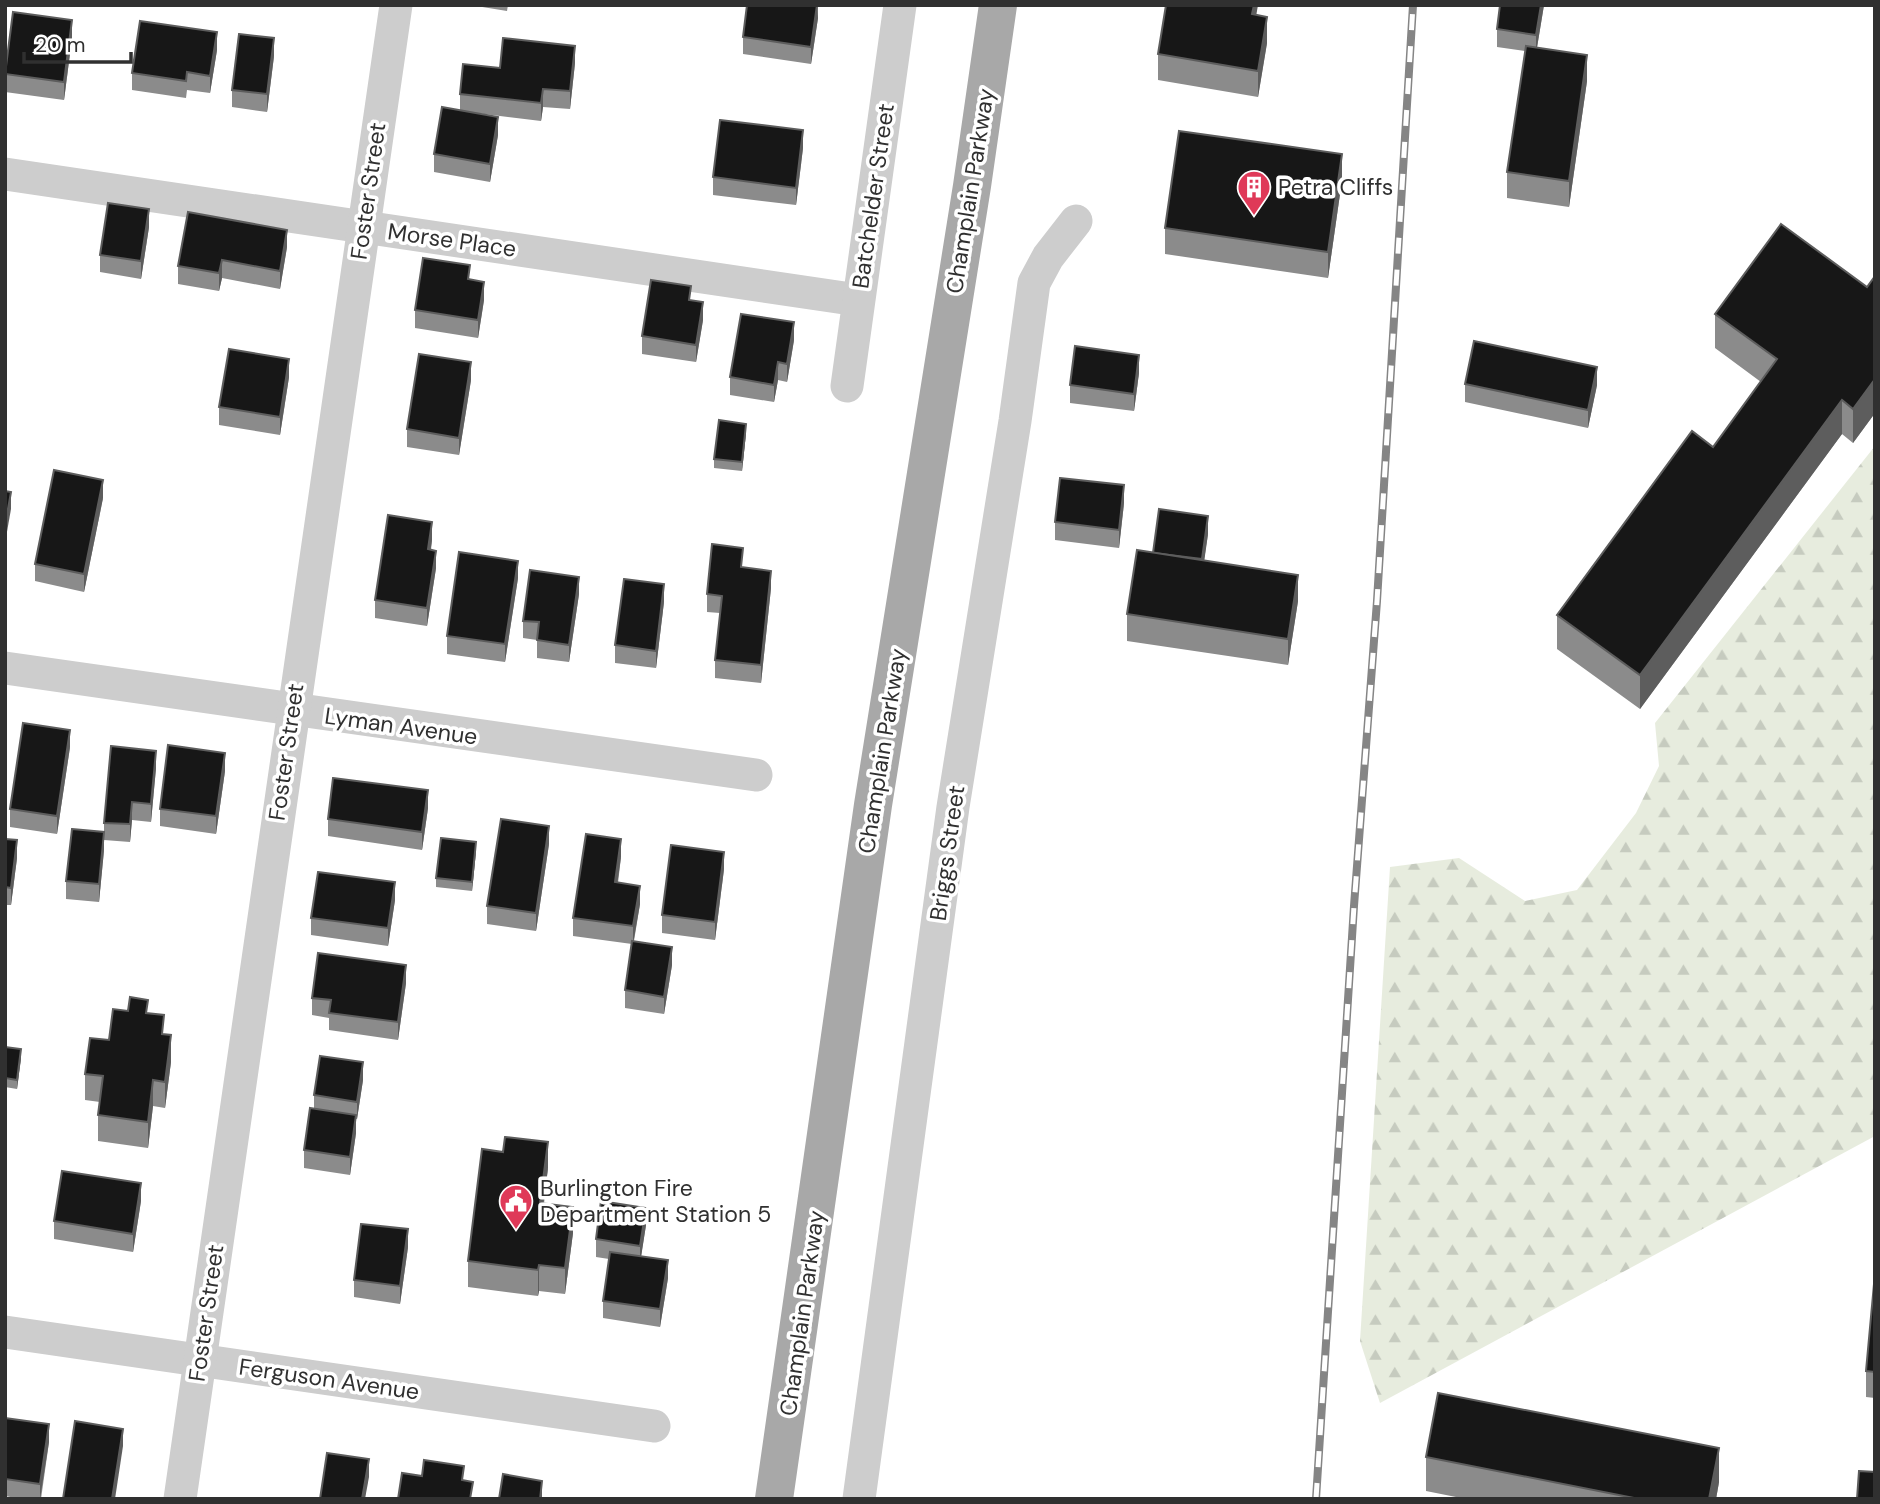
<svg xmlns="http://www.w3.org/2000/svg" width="1880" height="1504" font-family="'DM Sans',sans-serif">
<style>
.forest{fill:url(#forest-firs)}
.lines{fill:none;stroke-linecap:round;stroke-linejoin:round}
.minor{stroke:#cdcdcd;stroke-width:33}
.primary{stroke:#a8a8a8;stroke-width:38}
.rail-casing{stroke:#858585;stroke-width:8}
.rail{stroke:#fff;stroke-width:5;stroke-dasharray:16;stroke-linecap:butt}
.wall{fill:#8b8b8b}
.shaded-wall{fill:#5d5d5d}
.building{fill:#171717;stroke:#5d5d5d;stroke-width:2}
.labels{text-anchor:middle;stroke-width:7;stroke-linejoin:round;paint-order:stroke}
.poi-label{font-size:23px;fill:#303030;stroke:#fff;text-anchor:start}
.street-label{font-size:23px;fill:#303030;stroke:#fff}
</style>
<defs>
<pattern id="forest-firs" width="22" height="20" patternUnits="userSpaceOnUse" patternTransform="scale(1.75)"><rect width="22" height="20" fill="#e7ecde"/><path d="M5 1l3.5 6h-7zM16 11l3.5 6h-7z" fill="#c6cbbf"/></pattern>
</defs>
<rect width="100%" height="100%" fill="#fff"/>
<polygon class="forest" points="1875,446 1875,1136 1380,1403 1360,1341 1390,867 1459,858 1525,901 1577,890 1636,813 1659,766 1655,723"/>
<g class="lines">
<g class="minor">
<polyline points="5,174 858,300"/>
<polyline points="847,386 900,5"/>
<polyline points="5,668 756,775"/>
<polyline points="5,1332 654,1426"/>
<polyline points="180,1499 396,5"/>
<polyline points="859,1499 953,807 1015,421 1034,283 1048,257 1076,221"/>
</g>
<polyline class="primary" points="774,1499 873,805 972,186 998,5"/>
<defs>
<polyline id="rail" points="1316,1499 1354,906 1377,601 1413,5"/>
</defs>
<use href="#rail" class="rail-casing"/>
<use href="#rail" class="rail"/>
</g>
<g class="wall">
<polygon points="470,5 508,5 507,11"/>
<polygon points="818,5 818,18 811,64 743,54 743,37"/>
<polygon points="1500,5 1544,5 1537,48 1587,81 1569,207 1507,198 1507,172 1525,51 1497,47 1497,29"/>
<polygon points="1257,15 1267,43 1258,97 1158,80 1158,54"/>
<polygon points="72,38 64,100 5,92 5,70"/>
<polygon points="217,50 210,93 187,90 186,98 132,90 132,73"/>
<polygon points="274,56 267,112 232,107 232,90"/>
<polygon points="575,63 570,109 543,107 541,121 476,113 498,135 490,182 434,172 434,154 460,110 460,94 500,68"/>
<polygon points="803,148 796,205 713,195 713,177"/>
<polygon points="1342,180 1328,278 1165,254 1165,228"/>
<polygon points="149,227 141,279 100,272 100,255"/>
<polygon points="287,247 280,289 222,278 219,291 178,284 178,266"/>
<polygon points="1875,276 1875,413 1853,443 1842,434 1640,709 1557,649 1557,615 1713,447 1761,382 1715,348 1715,314 1867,287"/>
<polygon points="470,280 484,300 478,338 415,328 415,310"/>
<polygon points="691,300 703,320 696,362 642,354 642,336"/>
<polygon points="794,340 787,382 778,380 774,402 730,395 730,377"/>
<polygon points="1139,373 1134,411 1070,403 1070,385"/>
<polygon points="289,377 280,435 219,425 219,407"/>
<polygon points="471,380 459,455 407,447 407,429"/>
<polygon points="1465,384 1597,385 1588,428 1465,402"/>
<polygon points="746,433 742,471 714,468 714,459"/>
<polygon points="103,498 84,592 35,581 35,564"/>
<polygon points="1124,503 1119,548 1055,540 1055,522"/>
<polygon points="1208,534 1204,560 1298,601 1288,665 1127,641 1127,614"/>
<polygon points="432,540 431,550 436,568 427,626 375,618 375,600"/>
<polygon points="743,567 771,588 761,683 715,678 715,660 720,613 707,612 707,594"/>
<polygon points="518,578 505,662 447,654 447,636"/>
<polygon points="579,594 569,662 537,658 537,640 523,638 523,621"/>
<polygon points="664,602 656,668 615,663 615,645"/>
<polygon points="70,747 57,834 10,827 10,809"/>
<polygon points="156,768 151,822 132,820 130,842 104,840 104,823"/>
<polygon points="225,771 216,834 160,826 160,809"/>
<polygon points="428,808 422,850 328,836 328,819"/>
<polygon points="5,839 17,858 11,905 5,905"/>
<polygon points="549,844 536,931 487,924 487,906"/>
<polygon points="104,850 99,902 66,899 66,881"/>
<polygon points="476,851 472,891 436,887 436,878"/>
<polygon points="621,857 618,883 640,904 634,941 672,965 664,1014 625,1008 625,990 632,944 573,936 573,918"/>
<polygon points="724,869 715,940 662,933 662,915"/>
<polygon points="395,900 388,946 311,935 311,918"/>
<polygon points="406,983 398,1040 329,1030 329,1018 312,1015 312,998"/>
<polygon points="148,1013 164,1035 171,1062 165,1108 153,1106 148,1148 98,1141 98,1115 100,1102 85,1100 85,1074 109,1040"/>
<polygon points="5,1047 21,1058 17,1089 5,1087"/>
<polygon points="363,1080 357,1119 356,1119 356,1133 350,1175 304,1168 304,1150 314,1109 314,1095"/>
<polygon points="548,1168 544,1204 573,1233 565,1294 539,1291 538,1296 468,1287 468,1261"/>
<polygon points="141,1201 133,1252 54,1239 54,1221"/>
<polygon points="646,1225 641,1256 668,1278 660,1327 603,1318 603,1301 609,1259 596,1257 596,1239"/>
<polygon points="408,1247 400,1304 354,1297 354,1280"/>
<polygon points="1875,1273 1875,1398 1866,1397 1866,1371"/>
<polygon points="5,1418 49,1442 41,1499 21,1499 5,1496"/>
<polygon points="1426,1457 1719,1482 1716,1499 1466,1499 1426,1491"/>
</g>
<g class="shaded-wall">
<polygon points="817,5 818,18 811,64 811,47"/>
<polygon points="1254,5 1258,5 1252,40 1252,14"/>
<polygon points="1541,5 1544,5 1536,53 1536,35"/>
<polygon points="1267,17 1267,43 1258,97 1258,71"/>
<polygon points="72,20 72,38 64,100 64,82"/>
<polygon points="217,32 217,50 210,93 210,76"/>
<polygon points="274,38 274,56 267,112 267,94"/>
<polygon points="575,46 575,63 570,109 570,91"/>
<polygon points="1587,55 1587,81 1569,207 1569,181"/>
<polygon points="543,89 543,107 541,121 541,103"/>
<polygon points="498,117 498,135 490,182 490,164"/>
<polygon points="803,130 803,148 796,205 796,188"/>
<polygon points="1342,154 1342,180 1328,278 1328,252"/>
<polygon points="149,209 149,227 141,279 141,261"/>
<polygon points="287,230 287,247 280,289 280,271"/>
<polygon points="222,260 222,278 219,291 219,273"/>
<polygon points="484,282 484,300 478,338 478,320"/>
<polygon points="703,302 703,320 696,362 696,345"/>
<polygon points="794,322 794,340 787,382 787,364"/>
<polygon points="1139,355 1139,373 1134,411 1134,394"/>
<polygon points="289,359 289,377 280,435 280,417"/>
<polygon points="471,362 471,380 459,455 459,438"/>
<polygon points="778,362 778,380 774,402 774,385"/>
<polygon points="1597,367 1597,385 1588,428 1588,410"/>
<polygon points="1875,379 1875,413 1853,443 1853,409"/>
<polygon points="1842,400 1842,434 1640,709 1640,675"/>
<polygon points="746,424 746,433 742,471 742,462"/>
<polygon points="103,480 103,498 84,592 84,574"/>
<polygon points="1124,485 1124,503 1119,548 1119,530"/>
<polygon points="11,492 11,509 5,543 5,526"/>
<polygon points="1208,516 1208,534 1202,577 1202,559"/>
<polygon points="432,522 432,540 428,567 428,549"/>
<polygon points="436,551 436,568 427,626 427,608"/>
<polygon points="518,561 518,578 505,662 505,644"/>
<polygon points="771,571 771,588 761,683 761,665"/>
<polygon points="1298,575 1298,601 1288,665 1288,639"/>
<polygon points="579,577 579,594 569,662 569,645"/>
<polygon points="664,584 664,602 656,668 656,651"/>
<polygon points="70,730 70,747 57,834 57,816"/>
<polygon points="156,751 156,768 151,822 151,804"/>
<polygon points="225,753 225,771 216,834 216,816"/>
<polygon points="428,790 428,808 422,850 422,832"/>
<polygon points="132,802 132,820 130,842 130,824"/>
<polygon points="549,826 549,844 536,931 536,913"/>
<polygon points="104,832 104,850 99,902 99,884"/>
<polygon points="621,839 621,857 615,900 615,882"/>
<polygon points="17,840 17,858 11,905 11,888"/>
<polygon points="476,842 476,851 472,891 472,882"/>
<polygon points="724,852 724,869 715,940 715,922"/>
<polygon points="395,882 395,900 388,946 388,928"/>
<polygon points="640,886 640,904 633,944 633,926"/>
<polygon points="672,947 672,965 664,1014 664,997"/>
<polygon points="406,965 406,983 398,1040 398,1022"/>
<polygon points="171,1035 171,1062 165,1108 165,1082"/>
<polygon points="21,1049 21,1058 17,1089 17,1080"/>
<polygon points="363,1062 363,1080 357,1119 357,1102"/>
<polygon points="153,1080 153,1106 148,1148 148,1122"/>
<polygon points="356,1115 356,1133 350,1175 350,1157"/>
<polygon points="548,1142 548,1168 540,1229 540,1203"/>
<polygon points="141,1183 141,1201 133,1252 133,1234"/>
<polygon points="573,1207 573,1233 565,1294 565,1268"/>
<polygon points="646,1208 646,1225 640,1264 640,1246"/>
<polygon points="408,1229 408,1247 400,1304 400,1286"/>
<polygon points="668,1260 668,1278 660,1327 660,1309"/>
<polygon points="539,1265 539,1291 538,1296 538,1270"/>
<polygon points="49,1424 49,1442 40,1499 40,1484"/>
<polygon points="123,1429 123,1446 115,1499 112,1499"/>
<polygon points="1719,1448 1719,1482 1716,1499 1709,1499"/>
<polygon points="369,1459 369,1477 365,1499 362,1499"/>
<polygon points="542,1481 542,1498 540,1499"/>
</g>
<g class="building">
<polygon points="747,5 817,5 811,47 743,37"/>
<polygon points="1166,5 1254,5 1252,14 1267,17 1258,71 1158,54"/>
<polygon points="1500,5 1541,5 1536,35 1497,29"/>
<polygon points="13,12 72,20 64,82 5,74"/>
<polygon points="140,21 217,32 210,76 187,72 186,81 132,73"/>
<polygon points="239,34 274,38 267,94 232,90"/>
<polygon points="503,38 575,46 570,91 543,89 541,103 460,94 463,64 500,68"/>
<polygon points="1526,46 1587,55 1569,181 1507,172"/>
<polygon points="442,107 498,117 490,164 434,154"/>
<polygon points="720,120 803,130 796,188 713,177"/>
<polygon points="1179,131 1342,154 1328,252 1165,228"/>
<polygon points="108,203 149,209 141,261 100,255"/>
<polygon points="188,212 287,230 280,271 222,260 219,273 178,266"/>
<polygon points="1781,224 1867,287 1875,276 1875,379 1853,409 1842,400 1640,675 1557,615 1692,431 1713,447 1777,359 1715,314"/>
<polygon points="423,258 470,265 468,279 484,282 478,320 415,310"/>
<polygon points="651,280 691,286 689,300 703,302 696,345 642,336"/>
<polygon points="741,314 794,322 787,364 778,362 774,385 730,377"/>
<polygon points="1474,341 1597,367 1588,410 1465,384"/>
<polygon points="1075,346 1139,355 1134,394 1070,385"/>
<polygon points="229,349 289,359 280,417 219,407"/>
<polygon points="419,354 471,362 459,438 407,429"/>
<polygon points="719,420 746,424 742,462 714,459"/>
<polygon points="54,470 103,480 84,574 35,564"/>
<polygon points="1060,478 1124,485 1119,530 1055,522"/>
<polygon points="5,491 11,492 5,526"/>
<polygon points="1159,509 1208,516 1202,559 1153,553"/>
<polygon points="388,515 432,522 428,549 436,551 427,608 375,600"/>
<polygon points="712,544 743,548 741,567 771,571 761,665 715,660 722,596 707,594"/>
<polygon points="1137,550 1298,575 1288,639 1127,614"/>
<polygon points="459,552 518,561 505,644 447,636"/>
<polygon points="530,570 579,577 569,645 537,640 539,622 523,621"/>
<polygon points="624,579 664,584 656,651 615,645"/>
<polygon points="23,723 70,730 57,816 10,809"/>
<polygon points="168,745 225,753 216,816 160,809"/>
<polygon points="111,746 156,751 151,804 132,802 130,824 104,823"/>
<polygon points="333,778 428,790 422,832 328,819"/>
<polygon points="501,819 549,826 536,913 487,906"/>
<polygon points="72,829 104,832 99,884 66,881"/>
<polygon points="586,834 621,839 615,882 640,886 633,926 573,918"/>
<polygon points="441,838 476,842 472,882 436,878"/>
<polygon points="5,839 17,840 11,888 5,887"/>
<polygon points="671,845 724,852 715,922 662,915"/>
<polygon points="318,872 395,882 388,928 311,918"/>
<polygon points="632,941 672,947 664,997 625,990"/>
<polygon points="318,953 406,965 398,1022 329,1013 331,1000 312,998"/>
<polygon points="130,997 148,1000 146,1013 164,1015 162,1034 171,1035 165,1082 153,1080 148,1122 98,1115 103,1076 85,1074 90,1038 109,1040 113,1009 128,1011"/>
<polygon points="5,1047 21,1049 17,1080 5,1078"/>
<polygon points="320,1056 363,1062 357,1102 314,1095"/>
<polygon points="310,1108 356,1115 350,1157 304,1150"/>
<polygon points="505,1137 548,1142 540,1203 573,1207 565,1268 539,1265 538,1270 468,1261 482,1149 503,1152"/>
<polygon points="62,1171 141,1183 133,1234 54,1221"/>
<polygon points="601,1201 646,1208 640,1246 596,1239"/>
<polygon points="361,1224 408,1229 400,1286 354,1280"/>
<polygon points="610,1252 668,1260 660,1309 603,1301"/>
<polygon points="1875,1273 1875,1372 1866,1371"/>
<polygon points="1438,1393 1719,1448 1709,1499 1639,1499 1426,1457"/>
<polygon points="5,1418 49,1424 40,1484 5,1479"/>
<polygon points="75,1421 123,1429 112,1499 63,1499"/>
<polygon points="327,1453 369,1459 362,1499 320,1499"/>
<polygon points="424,1460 464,1466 462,1480 473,1482 470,1499 398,1499 402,1473 422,1476"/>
<polygon points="1859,1471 1875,1472 1875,1499 1857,1499"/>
<polygon points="503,1474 542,1481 540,1499 499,1499"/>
</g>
<defs>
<symbol id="building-pin" viewBox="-11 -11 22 30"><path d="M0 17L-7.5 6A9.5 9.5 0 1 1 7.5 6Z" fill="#df3958" stroke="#fff"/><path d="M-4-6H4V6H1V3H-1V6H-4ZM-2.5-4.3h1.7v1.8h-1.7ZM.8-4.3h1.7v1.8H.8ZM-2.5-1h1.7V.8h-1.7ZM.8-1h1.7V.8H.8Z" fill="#fff"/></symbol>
<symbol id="civic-pin" viewBox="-11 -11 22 30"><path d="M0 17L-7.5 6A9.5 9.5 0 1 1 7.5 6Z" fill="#df3958" stroke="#fff"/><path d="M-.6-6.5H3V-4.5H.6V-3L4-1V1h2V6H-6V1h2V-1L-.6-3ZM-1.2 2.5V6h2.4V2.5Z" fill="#fff"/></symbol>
</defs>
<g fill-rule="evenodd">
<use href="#building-pin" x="1235" y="168" width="38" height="52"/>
<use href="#civic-pin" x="497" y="1182" width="38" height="52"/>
</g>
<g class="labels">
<g class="poi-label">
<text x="1278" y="195">Petra Cliffs</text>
<text x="540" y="1196">Burlington Fire<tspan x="540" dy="26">Department Station 5</tspan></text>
</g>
<g class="street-label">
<text transform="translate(368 191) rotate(-82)" y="8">Foster Street</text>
<text transform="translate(970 191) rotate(-81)" y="8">Champlain Parkway</text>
<text transform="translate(873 196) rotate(-82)" y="8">Batchelder Street</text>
<text transform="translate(452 240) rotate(8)" y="8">Morse Place</text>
<text transform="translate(401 726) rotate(8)" y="8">Lyman Avenue</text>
<text transform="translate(882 751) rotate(-81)" y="8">Champlain Parkway</text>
<text transform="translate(286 752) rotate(-82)" y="8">Foster Street</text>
<text transform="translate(947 853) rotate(-82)" y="8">Briggs Street</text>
<text transform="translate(206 1313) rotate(-82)" y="8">Foster Street</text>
<text transform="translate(802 1313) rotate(-82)" y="8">Champlain Parkway</text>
<text transform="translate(329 1379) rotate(8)" y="8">Ferguson Avenue</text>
</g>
</g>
<rect width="1880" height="1504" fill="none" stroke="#303030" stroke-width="14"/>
<path d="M24 52v10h107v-10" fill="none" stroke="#303030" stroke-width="3.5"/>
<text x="35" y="52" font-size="21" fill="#303030" stroke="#ffffff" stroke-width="5" paint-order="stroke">20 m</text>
</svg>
